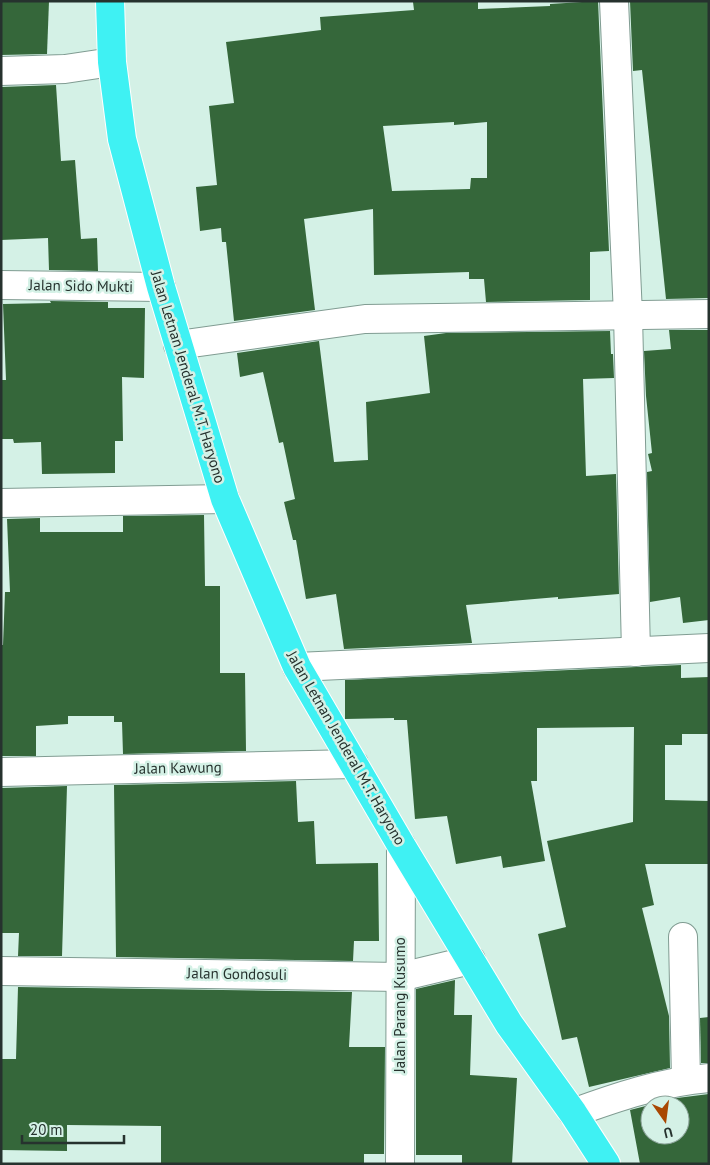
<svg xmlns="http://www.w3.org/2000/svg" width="710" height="1165" font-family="'PT Sans',sans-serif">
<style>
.building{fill:#35673a;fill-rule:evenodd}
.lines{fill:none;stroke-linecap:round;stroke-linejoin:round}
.minor-casing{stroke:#809c92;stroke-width:30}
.highway-casing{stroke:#fff;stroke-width:30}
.minor{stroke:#fff;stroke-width:28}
.highway{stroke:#3ff1f3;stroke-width:28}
.labels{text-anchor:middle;stroke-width:5;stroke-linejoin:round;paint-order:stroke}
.street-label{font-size:15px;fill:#26322e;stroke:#d4f1e6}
</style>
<rect width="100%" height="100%" fill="#d4f1e6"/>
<g class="building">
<polygon points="1,1 49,1 47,54 1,55"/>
<path d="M 478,1 L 478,9 L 550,6 L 550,4 L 598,1 L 609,251 L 590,252 L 590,300 L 486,302 L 484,279 L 469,279 L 469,272 L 374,275 L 373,209 L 304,219 L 315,310 L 234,321 L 226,242 L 222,242 L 221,228 L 200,231 L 196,187 L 217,185 L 209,106 L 234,103 L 226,42 L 321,30 L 320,17 L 414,10 L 413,2 ZM 454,122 L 454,125 L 487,122 L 487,178 L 471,178 L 470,189 L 392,191 L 383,126 Z"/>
<polygon points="630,1 708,1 709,298 666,299 642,70 633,71"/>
<polygon points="56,85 61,161 75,160 81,239 97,238 98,271 49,270 48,238 1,240 1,87"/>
<polygon points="50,301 108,302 108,308 145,308 144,378 122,377 123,441 115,441 115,473 42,474 41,442 14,443 13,439 1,439 1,380 6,380 3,304 51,303"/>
<polygon points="669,330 709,330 709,620 683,623 680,597 650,602 647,472 652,471 648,454 652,453 646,396 644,351 671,349"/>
<polygon points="610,331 611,354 613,354 614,378 583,379 586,476 616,474 619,594 558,599 558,597 466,605 472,643 344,649 336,594 306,599 296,540 293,540 284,502 295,499 283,442 279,443 263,372 240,377 237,353 319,341 334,462 368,460 366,402 430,393 424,336 446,333"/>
<polygon points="204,515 205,586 220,586 220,673 245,673 246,751 123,754 122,722 114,722 114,716 68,716 68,724 36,726 36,756 1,756 1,645 3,645 5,592 10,592 7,519 40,518 40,532 123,532 123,516"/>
<polygon points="681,665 681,678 709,677 709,734 682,734 682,745 665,745 665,800 709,801 709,864 645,864 654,905 642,908 669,1016 670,1068 589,1087 577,1037 562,1040 538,934 566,927 547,841 633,822 634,727 537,728 537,781 531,781 545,861 503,868 501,856 456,864 447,816 415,819 407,720 394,720 394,718 345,719 345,680"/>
<polygon points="296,781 298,822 314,821 316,864 378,863 379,941 354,941 353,961 116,957 114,785"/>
<polygon points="67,786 62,956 18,956 19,933 1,933 1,788"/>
<polygon points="455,980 454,1015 472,1015 470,1075 517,1078 512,1164 462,1164 462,1155 416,1155 416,989"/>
<polygon points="18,987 352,992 349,1047 385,1047 384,1154 364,1154 364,1164 161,1164 161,1126 67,1125 67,1151 1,1150 1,1059 16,1059"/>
<polygon points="709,1017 709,1063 701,1063 700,1018"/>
<path d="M 709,1094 L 709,1164 L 640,1164 L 630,1110 L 677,1098 ZM 650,1105 L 680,1105 L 680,1135 L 650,1135 Z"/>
</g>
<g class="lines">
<defs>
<g id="minor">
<polyline points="614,1 628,315 636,652"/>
<polyline points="1,71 65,69 112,62"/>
<polyline points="1,285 161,287"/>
<polyline points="178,345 365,319 709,314"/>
<polyline points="1,503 225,499"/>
<polyline points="297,667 709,648"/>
<polyline points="1,772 354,764"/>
<polyline points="683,937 686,1080"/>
<polyline points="1,971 400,977 471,960"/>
<path d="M 573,1113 C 617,1097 661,1082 709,1078"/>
<polyline points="400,1164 401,845"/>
</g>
<polyline id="highway" points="110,1 112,62 122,139 161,287 225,499 297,667 401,845 509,1024 573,1113 606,1164"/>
</defs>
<use href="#minor" class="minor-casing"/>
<use href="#highway" class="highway-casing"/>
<use href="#minor" class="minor"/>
<use href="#highway" class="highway"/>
</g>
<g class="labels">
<g class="street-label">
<text transform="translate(81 286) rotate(1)" y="5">Jalan Sido Mukti</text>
<text transform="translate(188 377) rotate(73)" y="5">Jalan Letnan Jenderal M.T. Haryono</text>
<text transform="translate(346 748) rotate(60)" y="5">Jalan Letnan Jenderal M.T. Haryono</text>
<text transform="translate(178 768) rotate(-1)" y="5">Jalan Kawung</text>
<text transform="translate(237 974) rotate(1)" y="5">Jalan Gondosuli</text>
<text transform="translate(400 1005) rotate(-90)" y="5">Jalan Parang Kusumo</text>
</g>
</g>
<rect width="710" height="1165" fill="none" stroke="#26322e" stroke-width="5"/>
<g transform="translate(665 1120) rotate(166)"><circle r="24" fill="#d4f1e6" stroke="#8ea59c"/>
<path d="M0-4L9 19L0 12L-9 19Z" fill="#a94702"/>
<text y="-8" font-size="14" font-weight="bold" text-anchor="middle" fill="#26322e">U</text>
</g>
<path d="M22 1135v8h102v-8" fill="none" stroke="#26322e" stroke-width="2.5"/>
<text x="30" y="1135" font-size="15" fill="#26322e" stroke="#d4f1e6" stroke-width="4" paint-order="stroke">20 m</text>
</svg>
